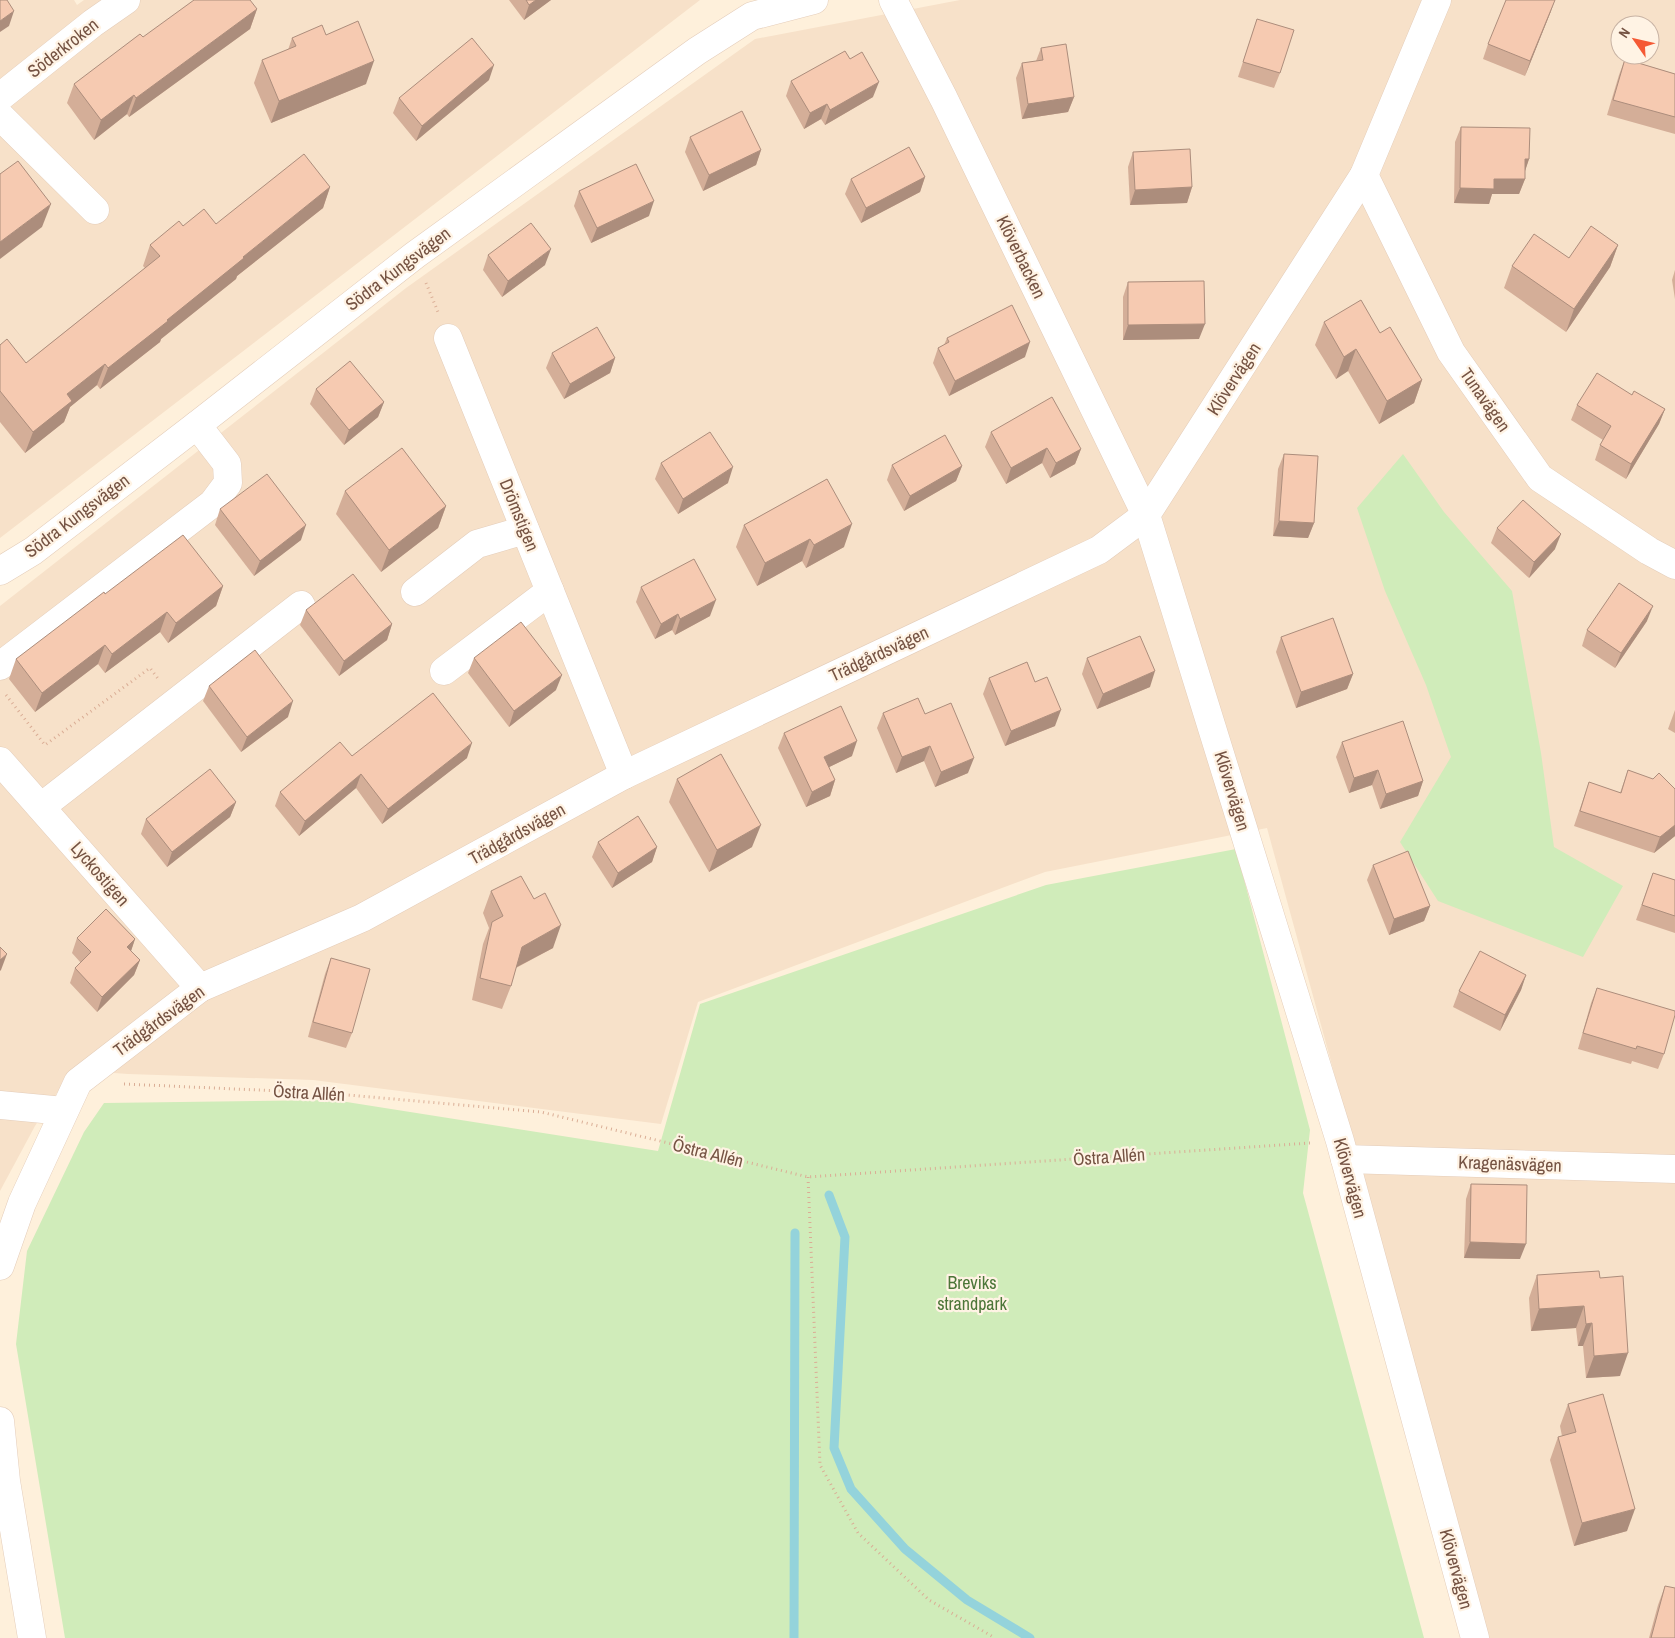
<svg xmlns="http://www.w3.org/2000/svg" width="1675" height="1638" font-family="'Archivo Narrow',sans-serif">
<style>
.residential{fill:#f7e1c9;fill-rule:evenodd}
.green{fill:#d0ecba}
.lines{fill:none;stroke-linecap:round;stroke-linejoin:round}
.stream{stroke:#94d3db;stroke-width:9}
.minor-casing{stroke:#e4cdba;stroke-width:29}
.path{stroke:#daad95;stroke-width:3;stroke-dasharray:1 4;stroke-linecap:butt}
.minor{stroke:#fff;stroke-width:28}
.wall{fill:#d4ae98}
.shaded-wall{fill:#ac8d7c}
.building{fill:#f6cab1;stroke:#ac8d7c}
.labels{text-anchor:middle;stroke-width:4.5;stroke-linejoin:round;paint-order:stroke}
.street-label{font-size:18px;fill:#755343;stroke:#fff3e4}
.park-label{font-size:18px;fill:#4c7638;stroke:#fff3e4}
</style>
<rect width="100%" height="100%" fill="#fef0db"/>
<g class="residential">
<polygon points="0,0 74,0 77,5 84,0 700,0 0,538"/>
<path d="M 960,0 L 1675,0 L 1675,1638 L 1489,1638 L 1267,828 L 1045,872 L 698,1002 L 661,1124 L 313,1080 L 128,1074 L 72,1070 L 35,1126 L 0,1191 L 0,606 L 406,288 L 755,39 ZM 1620,25 L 1650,25 L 1650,55 L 1620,55 Z"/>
</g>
<g class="green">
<polygon points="1403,454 1444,512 1512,591 1541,753 1554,847 1623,886 1583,957 1438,901 1400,842 1451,757 1426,685 1385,591 1357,508"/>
<polygon points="1236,849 1310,1130 1303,1193 1424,1638 65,1638 16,1344 27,1251 84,1132 104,1103 334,1100 658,1151 700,1004 1046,885"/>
</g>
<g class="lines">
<g class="stream">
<polyline points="829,1195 845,1237 834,1448 851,1489 905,1549 967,1600 1030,1638"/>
<polyline points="794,1638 795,1233"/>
</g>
<defs>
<g id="minor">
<polyline points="1437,0 1364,175 1146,515 1340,1141 1475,1638"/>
<polyline points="0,97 93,23 126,0"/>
<polyline points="0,116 95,210"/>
<polyline points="1364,175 1451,352 1540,478 1649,551 1675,565"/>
<polyline points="448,338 624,775"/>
<polyline points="0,571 33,551 197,425 415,255 697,51 752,16 814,0"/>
<polyline points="415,592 477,544 525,530"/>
<polyline points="0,666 213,503 228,483 227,464 197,425"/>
<polyline points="444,671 550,591"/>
<polyline points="0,761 200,988"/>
<polyline points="41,807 301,605"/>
<polyline points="0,1105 64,1111"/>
<polyline points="1345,1159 1675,1169"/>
<polyline points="0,1266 22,1203 78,1082 200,988 362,918 624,775 1099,550 1146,515 944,99 893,0"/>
<polyline points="0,1421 6,1481 32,1638"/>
</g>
</defs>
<use href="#minor" class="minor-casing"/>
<g class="path">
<polyline points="426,283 438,312"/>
<polyline points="6,695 45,745 150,668 159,680"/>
<polyline points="124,1084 325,1093 541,1112 808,1177 1310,1143"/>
<polyline points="808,1177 820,1465 858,1533 929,1600 995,1638"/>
</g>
<use href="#minor" class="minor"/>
</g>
<g class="wall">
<polygon points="509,0 551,0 524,20"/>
<polygon points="257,9 250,29 129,117 127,114 94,140 67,103 74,84 143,37"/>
<polygon points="1551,11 1525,76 1483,59 1488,44"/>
<polygon points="1257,19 1280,73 1274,88 1238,77"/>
<polygon points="292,38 366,84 271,123 254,83 262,60 288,50"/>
<polygon points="1041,48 1074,97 1068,112 1022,119 1016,78 1022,63 1036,61"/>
<polygon points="1625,59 1675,74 1675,134 1607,115 1619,75"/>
<polygon points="489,80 416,141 393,113 399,98"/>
<polygon points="791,81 873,97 825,125 821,119 804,129 786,96"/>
<polygon points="1461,127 1529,159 1525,171 1525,179 1519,194 1492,194 1489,204 1454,203 1455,142"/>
<polygon points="690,137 761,150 756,165 703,191 685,152"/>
<polygon points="1133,152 1192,187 1187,203 1130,205 1128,167"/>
<polygon points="925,177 920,192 861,223 845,194 851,179"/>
<polygon points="330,187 323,208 237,276 236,279 161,339 160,342 100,389 97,385 70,407 64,422 25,453 0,422 0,345 26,363 145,268 143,266 150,245 183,226 216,224"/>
<polygon points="579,191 649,216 591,243 574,206"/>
<polygon points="1618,245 1610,267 1566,332 1504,288 1512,266 1569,258"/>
<polygon points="488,255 545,265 502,297 483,270"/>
<polygon points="1675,270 1675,299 1672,280"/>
<polygon points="1128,282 1199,339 1123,340 1123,297"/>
<polygon points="1324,322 1380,333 1422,380 1414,403 1379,424 1348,371 1336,379 1315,345"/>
<polygon points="947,338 1025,357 949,396 933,363 938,348 944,345"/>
<polygon points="552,353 615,358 610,373 564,399 546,368"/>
<polygon points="316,389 384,402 378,417 344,445 310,404"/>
<polygon points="1632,395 1665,409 1659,424 1626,479 1595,460 1600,445 1603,440 1571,420 1577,405"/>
<polygon points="991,432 1081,449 1075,464 1050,478 1042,463 1006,484 985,447"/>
<polygon points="1284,454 1314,523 1308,538 1273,536 1278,469"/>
<polygon points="661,463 728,483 678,514 655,479"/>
<polygon points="892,465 962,466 956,481 904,511 887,480"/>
<polygon points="827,479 844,547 806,568 802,561 757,586 736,547 744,525"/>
<polygon points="345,491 446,506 438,528 381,572 336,514"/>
<polygon points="220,509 301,540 254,576 215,525"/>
<polygon points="1497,528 1555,549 1529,578 1491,543"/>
<polygon points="223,586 216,606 168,643 160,632 105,673 98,664 35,712 9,679 16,659 105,594"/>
<polygon points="641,587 710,616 675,635 672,630 655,639 636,602"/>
<polygon points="306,610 392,624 387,640 339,676 300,625"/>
<polygon points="1647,621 1615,668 1582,646 1587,630"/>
<polygon points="1281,637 1353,674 1347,689 1296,708 1276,652"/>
<polygon points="474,658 556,690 509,727 468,673"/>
<polygon points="1087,658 1150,687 1097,709 1082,674"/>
<polygon points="989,678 1035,682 1055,726 1005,746 983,694"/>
<polygon points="209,686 288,717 241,752 203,701"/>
<polygon points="1675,710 1675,733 1668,729"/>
<polygon points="883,713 925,714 968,773 935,787 924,761 896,773 877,728"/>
<polygon points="784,733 852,756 829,767 835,780 830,796 806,807 778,748"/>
<polygon points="1342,742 1423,781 1418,796 1380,809 1372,785 1349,793 1336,757"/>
<polygon points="352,756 467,758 382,824 356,788 299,836 275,806 280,792"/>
<polygon points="1628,770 1675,789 1675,836 1654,853 1574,826 1589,782 1620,793"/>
<polygon points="677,779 752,847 709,872 669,802"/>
<polygon points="236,802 230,817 167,867 141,834 146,819"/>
<polygon points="598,842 657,847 652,862 612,888 592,857"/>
<polygon points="1373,865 1430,906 1424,921 1389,935 1367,880"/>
<polygon points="1653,873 1675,880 1675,933 1636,920"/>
<polygon points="491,891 553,948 516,968 511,986 502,1009 472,1000 483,944 489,928 483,913"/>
<polygon points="77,938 135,939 131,951 140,960 134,975 97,1012 70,983 75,968 81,963 72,953"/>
<polygon points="331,958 352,1033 346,1048 308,1037 325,974"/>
<polygon points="1526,975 1521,990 1500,1031 1453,1007 1459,991"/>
<polygon points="1597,988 1664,1054 1658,1069 1632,1061 1631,1064 1578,1049 1591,1003"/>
<polygon points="1471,1184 1520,1259 1464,1258 1466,1199"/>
<polygon points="1537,1275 1600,1278 1620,1376 1586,1378 1583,1346 1578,1346 1576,1328 1531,1331 1529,1298"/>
<polygon points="1568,1404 1627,1531 1574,1546 1550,1460 1558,1437 1562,1436 1560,1426"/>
<polygon points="1665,1586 1675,1638 1649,1638 1658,1605"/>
</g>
<g class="shaded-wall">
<polygon points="536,0 551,0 524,20 529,5"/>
<polygon points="1555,0 1551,11 1525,76 1530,61"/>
<polygon points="257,9 250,29 129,117 136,98"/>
<polygon points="14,11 9,26 0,32 0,21"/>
<polygon points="374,61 366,84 271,123 279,101"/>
<polygon points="494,65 489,80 416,141 422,126"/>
<polygon points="879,82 873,97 825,125 830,110"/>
<polygon points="134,95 127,114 94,140 101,120"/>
<polygon points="1074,97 1068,112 1022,119 1028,104"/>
<polygon points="827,104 821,119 804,129 810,113"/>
<polygon points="761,150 756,165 703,191 709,175"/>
<polygon points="1525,159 1529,159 1524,174"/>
<polygon points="925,177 920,192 861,223 866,208"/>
<polygon points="1494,179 1525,179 1519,194 1492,194 1489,204 1454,203 1460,188"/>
<polygon points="330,187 323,208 237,276 236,279 161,339 160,342 100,389 108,368 243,257"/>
<polygon points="1192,187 1187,203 1130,205 1135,190"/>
<polygon points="654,201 649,216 591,243 597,228"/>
<polygon points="51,204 42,227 0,259 0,242"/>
<polygon points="1618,245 1610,267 1566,332 1574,309"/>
<polygon points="551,249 545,265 502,297 508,281"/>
<polygon points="1205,324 1199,339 1123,340 1128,325"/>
<polygon points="1030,342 1025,357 949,396 955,381"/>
<polygon points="1356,349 1348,371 1336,379 1344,357"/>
<polygon points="615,358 610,373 564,399 570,384"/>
<polygon points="105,364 97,385 70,407 64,422 25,453 33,432 67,394"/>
<polygon points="1422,380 1414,403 1379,424 1387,401"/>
<polygon points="384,402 378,417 344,445 349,430"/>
<polygon points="1665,409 1659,424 1626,479 1631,464"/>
<polygon points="1047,448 1042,463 1006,484 1011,468"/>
<polygon points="1081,449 1075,464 1050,478 1056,463"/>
<polygon points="962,466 956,481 904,511 910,496"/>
<polygon points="733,467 728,483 678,514 683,499"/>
<polygon points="446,506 438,528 381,572 389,550"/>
<polygon points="1279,521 1314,523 1308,538 1273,536"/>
<polygon points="852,524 844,547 806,568 814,545"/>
<polygon points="306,525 301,540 254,576 260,561"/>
<polygon points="1561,534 1555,549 1529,578 1534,562"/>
<polygon points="810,539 802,561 757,586 765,563"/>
<polygon points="223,586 216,606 168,643 176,623"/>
<polygon points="716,600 710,616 675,635 680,619"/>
<polygon points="1653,606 1647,621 1615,668 1621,653"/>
<polygon points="167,612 160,632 105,673 112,654"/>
<polygon points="678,614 672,630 655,639 661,624"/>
<polygon points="392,624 387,640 339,676 344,661"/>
<polygon points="105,645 98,664 35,712 42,693"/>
<polygon points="1155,671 1150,687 1097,709 1103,694"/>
<polygon points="1353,674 1347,689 1296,708 1301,692"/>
<polygon points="562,675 556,690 509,727 514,711"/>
<polygon points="293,701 288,717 241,752 247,737"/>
<polygon points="1061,710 1055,726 1005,746 1011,731"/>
<polygon points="857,741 852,756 819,772 824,757"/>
<polygon points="472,743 467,758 382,824 388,809"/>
<polygon points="930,746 924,761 896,773 902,757"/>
<polygon points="974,758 968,773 935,787 941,772"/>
<polygon points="1378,770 1372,785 1349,793 1354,778"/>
<polygon points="361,774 356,788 299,836 305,821"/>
<polygon points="835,780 830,796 806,807 812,792"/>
<polygon points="1423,781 1418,796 1380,809 1386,794"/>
<polygon points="236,802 230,817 167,867 172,852"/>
<polygon points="761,825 752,847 709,872 717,850"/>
<polygon points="1675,825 1675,836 1654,853 1660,837"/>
<polygon points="657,847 652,862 612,888 618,873"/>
<polygon points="1430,906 1424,921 1389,935 1394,919"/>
<polygon points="561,925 553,948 513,969 522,947"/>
<polygon points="135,939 130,954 127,947"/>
<polygon points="7,954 1,970 0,971 0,960"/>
<polygon points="140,960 134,975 97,1012 102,997"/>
<polygon points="1526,975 1521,990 1500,1031 1505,1015"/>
<polygon points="1470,1242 1526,1244 1520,1259 1464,1258"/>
<polygon points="1584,1306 1576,1328 1531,1331 1539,1309"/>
<polygon points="1592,1323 1583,1346 1578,1346 1586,1324"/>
<polygon points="1628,1353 1620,1376 1586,1378 1594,1356"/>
<polygon points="1635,1509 1627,1531 1574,1546 1582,1523"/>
</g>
<g class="building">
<polygon points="0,0 7,0 14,11 0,21"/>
<polygon points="194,0 250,0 257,9 136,98 134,95 101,120 74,84 140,34 143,37"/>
<polygon points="526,0 536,0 529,5"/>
<polygon points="1506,0 1555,0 1530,61 1488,44"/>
<polygon points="1257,19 1294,30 1280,73 1243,62"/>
<polygon points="358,21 374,61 279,101 262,60 296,46 292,38 322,25 326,35"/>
<polygon points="472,38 494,65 422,126 399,98"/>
<polygon points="1066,44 1074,97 1028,104 1022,63 1043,60 1041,48"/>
<polygon points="845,51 850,59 862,52 879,82 830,110 827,104 810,113 791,81"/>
<polygon points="1625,59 1675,74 1675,117 1613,100"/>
<polygon points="742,111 761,150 709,175 690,137"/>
<polygon points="1461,127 1530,128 1529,159 1525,159 1525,179 1494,179 1494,189 1460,188"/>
<polygon points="909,147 925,177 866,208 851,179"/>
<polygon points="1190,149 1192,187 1135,190 1133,152"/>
<polygon points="304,154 330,187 243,257 244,258 167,320 168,321 108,368 105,364 67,394 72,401 33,432 0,391 0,345 7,339 26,363 160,256 150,245 179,221 183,226 204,209 216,224"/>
<polygon points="18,161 51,204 0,242 0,174"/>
<polygon points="636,164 654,201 597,228 579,191"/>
<polygon points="531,223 551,249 508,281 488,255"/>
<polygon points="1591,226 1618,245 1574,309 1512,266 1534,234 1569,258"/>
<polygon points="1204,281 1205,324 1128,325 1128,282"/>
<polygon points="1361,300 1380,333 1390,327 1422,380 1387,401 1356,349 1344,357 1324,322"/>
<polygon points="1012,305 1030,342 955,381 938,348 949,342 947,338"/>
<polygon points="597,327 615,358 570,384 552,353"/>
<polygon points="350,361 384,402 349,430 316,389"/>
<polygon points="1597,373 1632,395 1634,391 1665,409 1631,464 1600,445 1611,426 1577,405"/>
<polygon points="1052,397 1081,449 1056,463 1047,448 1011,468 991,432"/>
<polygon points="710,432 733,467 683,499 661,463"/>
<polygon points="945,435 962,466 910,496 892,465"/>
<polygon points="402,448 446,506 389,550 345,491"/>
<polygon points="1284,454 1318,456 1314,523 1279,521"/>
<polygon points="267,474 306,525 260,561 220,509"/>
<polygon points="827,479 852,524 814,545 810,539 765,563 744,525"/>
<polygon points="1523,500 1561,534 1534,562 1497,528"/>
<polygon points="183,535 223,586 176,623 167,612 112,654 105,645 42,693 16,659 104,592 105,594"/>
<polygon points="694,559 716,600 680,619 678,614 661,624 641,587"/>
<polygon points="353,574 392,624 344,661 306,610"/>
<polygon points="1619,583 1653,606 1621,653 1587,630"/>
<polygon points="1333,618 1353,674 1301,692 1281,637"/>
<polygon points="521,622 562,675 514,711 474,658"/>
<polygon points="1140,636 1155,671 1103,694 1087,658"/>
<polygon points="255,650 293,701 247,737 209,686"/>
<polygon points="1027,662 1035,682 1047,677 1061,710 1011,731 989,678"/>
<polygon points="433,693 472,743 388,809 361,774 305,821 280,792 340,742 352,756"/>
<polygon points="918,698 925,714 951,703 974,758 941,772 930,746 902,757 883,713"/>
<polygon points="841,706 857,741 824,757 835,780 812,792 784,733"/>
<polygon points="1403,721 1423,781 1386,794 1378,770 1354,778 1342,742"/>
<polygon points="721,754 761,825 717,850 677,779"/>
<polygon points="210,769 236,802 172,852 146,819"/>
<polygon points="1628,770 1653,779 1659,773 1675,789 1675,825 1660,837 1580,811 1589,782 1621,793"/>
<polygon points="638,816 657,847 618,873 598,842"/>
<polygon points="1408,851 1430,906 1394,919 1373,865"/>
<polygon points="1653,873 1675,880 1675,916 1642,905"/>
<polygon points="521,876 534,899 545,893 561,925 522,947 511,986 480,978 492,922 503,916 491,891"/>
<polygon points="106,909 135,939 127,947 140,960 102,997 75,968 91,952 77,938"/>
<polygon points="0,947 7,954 0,960"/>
<polygon points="1480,951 1526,975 1505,1015 1459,991"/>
<polygon points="331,958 370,969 352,1033 313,1022"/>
<polygon points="1597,988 1675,1011 1675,1015 1664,1054 1637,1046 1636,1049 1583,1033"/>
<polygon points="1471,1184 1527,1185 1526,1244 1470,1242"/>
<polygon points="1599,1271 1600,1278 1623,1276 1628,1353 1594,1356 1592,1323 1586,1324 1584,1306 1539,1309 1537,1275"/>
<polygon points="1603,1394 1635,1509 1582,1523 1558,1437 1576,1432 1568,1404"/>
<polygon points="1665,1586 1675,1588 1675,1638 1651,1638"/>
</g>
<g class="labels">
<g class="street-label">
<text transform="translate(63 48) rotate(-38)" y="6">Söderkroken</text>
<text transform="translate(1021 257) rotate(64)" y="6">Klöverbacken</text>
<text transform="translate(398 269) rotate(-37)" y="6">Södra Kungsvägen</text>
<text transform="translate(1234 379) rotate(-57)" y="6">Klövervägen</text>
<text transform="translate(1485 400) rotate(55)" y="6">Tunavägen</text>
<text transform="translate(519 515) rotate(68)" y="6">Drömstigen</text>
<text transform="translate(77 516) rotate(-37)" y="6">Södra Kungsvägen</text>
<text transform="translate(879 654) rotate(-25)" y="6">Trädgårdsvägen</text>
<text transform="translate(1232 791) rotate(73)" y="6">Klövervägen</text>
<text transform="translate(517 834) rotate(-29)" y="6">Trädgårdsvägen</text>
<text transform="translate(100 874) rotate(49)" y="6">Lyckostigen</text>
<text transform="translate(159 1021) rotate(-36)" y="6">Trädgårdsvägen</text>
<text transform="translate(309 1093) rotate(3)" y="6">Östra Allén</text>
<text transform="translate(708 1153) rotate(14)" y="6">Östra Allén</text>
<text transform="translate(1109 1157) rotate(-4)" y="6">Östra Allén</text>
<text transform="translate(1510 1164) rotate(2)" y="6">Kragenäsvägen</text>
<text transform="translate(1350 1178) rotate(75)" y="6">Klövervägen</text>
<text transform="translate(1456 1569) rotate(75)" y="6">Klövervägen</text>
</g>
<g class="park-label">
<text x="972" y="1289">Breviks<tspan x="972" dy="21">strandpark</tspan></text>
</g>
</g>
<g transform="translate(1635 40) rotate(304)"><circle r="24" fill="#fff3e4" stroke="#c8b3a4"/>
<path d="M0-4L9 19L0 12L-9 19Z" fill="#f55934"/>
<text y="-8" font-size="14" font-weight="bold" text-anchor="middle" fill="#755343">N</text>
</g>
</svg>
